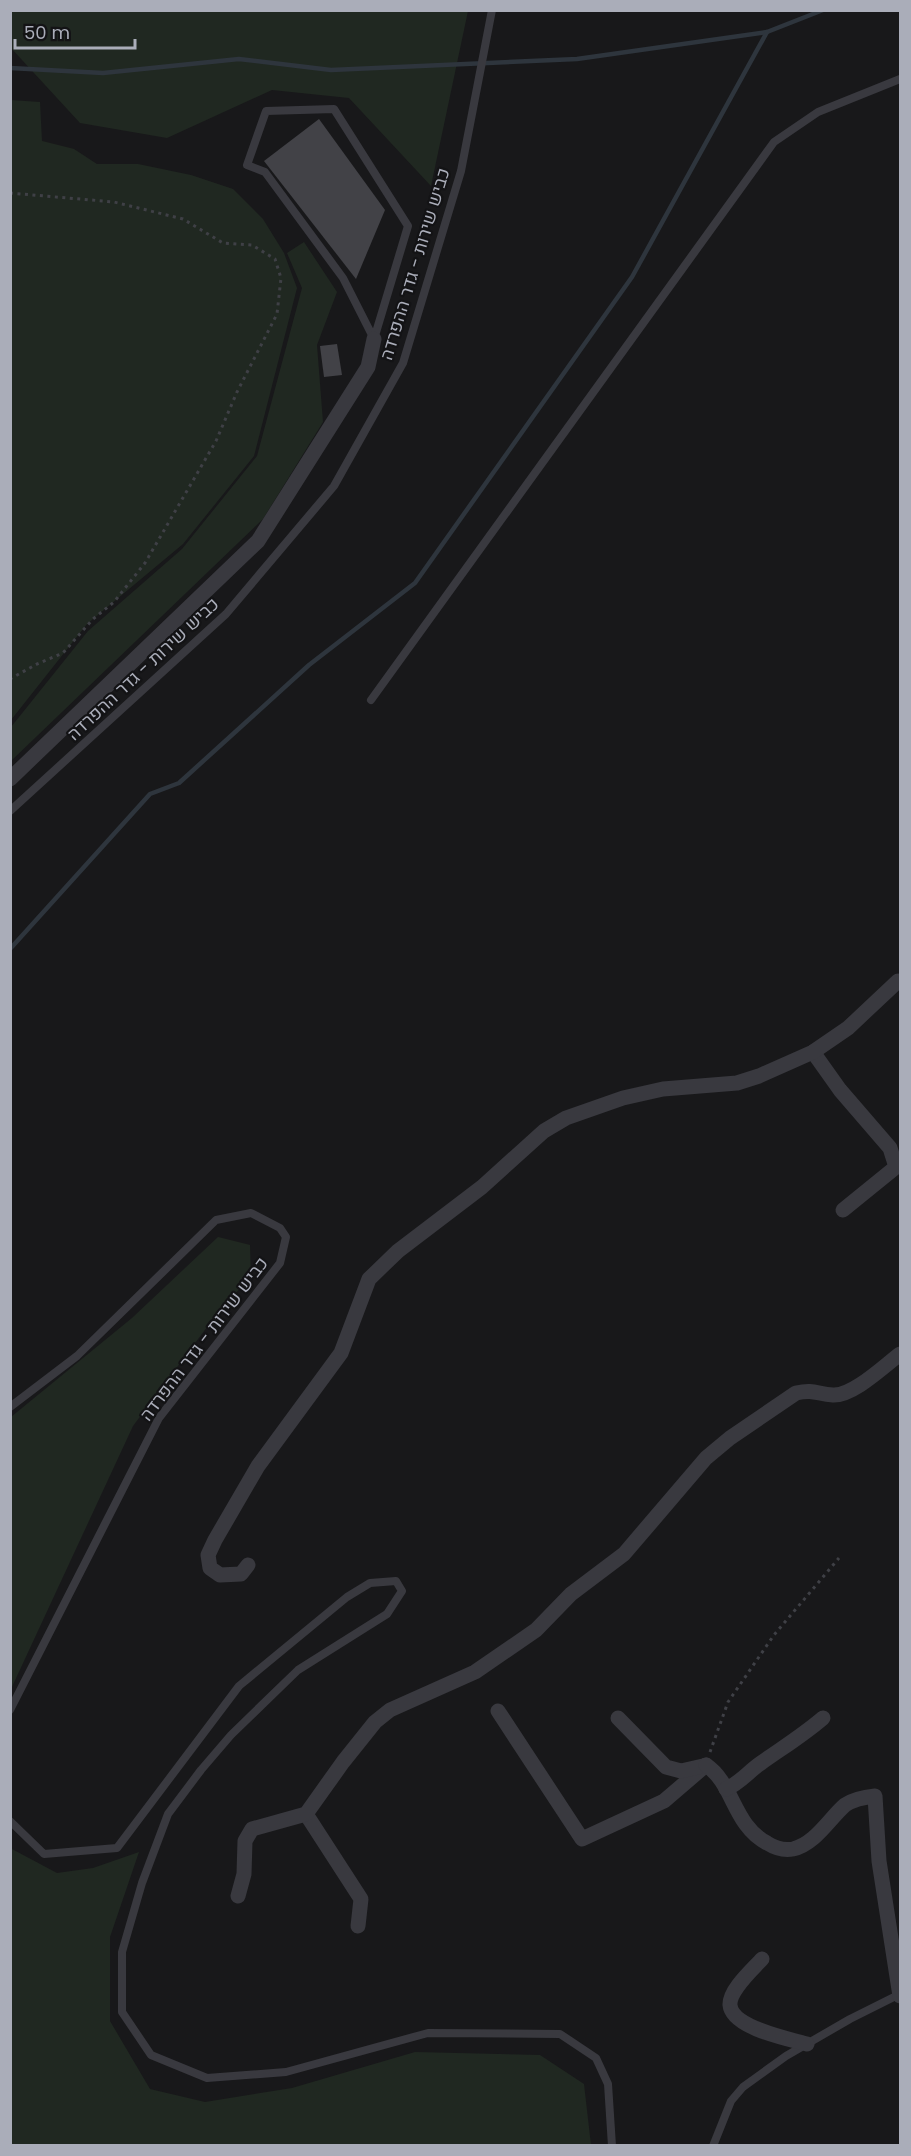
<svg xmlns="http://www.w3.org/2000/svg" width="911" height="2156" font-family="Poppins,Heebo,sans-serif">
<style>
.green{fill:#202821}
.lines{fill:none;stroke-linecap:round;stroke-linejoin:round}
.stream{stroke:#2e353d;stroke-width:4.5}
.building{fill:#424247}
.path{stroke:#3f4046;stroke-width:3;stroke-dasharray:3 4.5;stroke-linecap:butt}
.service{stroke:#39393f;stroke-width:8}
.minor{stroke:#39393f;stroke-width:15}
.labels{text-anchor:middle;stroke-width:4.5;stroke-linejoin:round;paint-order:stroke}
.street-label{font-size:18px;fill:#aaadb9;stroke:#131315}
</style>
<rect width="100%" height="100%" fill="#18181a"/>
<g class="green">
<polygon points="11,10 468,10 468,11 431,186 349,98 272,90 167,138 80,123 11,48"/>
<polygon points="11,100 40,102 42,141 74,149 97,164 138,164 191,175 233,189 263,219 284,253 297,288 254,456 183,544 87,624 11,720"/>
<polygon points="304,242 337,292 317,345 323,422 263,519 11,761 11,727 88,631 182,549 257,456 302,288 287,253"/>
<polygon points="218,1237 250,1245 251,1276 216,1315 133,1426 11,1689 11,1417 132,1318"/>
<polygon points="10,1848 57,1873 93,1868 139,1852 110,1937 110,2021 150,2089 205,2102 292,2088 415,2052 540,2055 584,2084 591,2145 11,2145"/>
</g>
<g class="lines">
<g class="stream">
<polyline points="10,68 103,73 239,59 331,70 577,59 767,32 823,10"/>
<polyline points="10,949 150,794 179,783 309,665 415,583 632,277 767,32"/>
</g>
</g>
<g class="building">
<polygon points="319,119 385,210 356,279 264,161"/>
<polygon points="337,344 342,375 324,377 320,346"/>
</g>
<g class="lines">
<g class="path">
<polyline points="10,193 114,202 183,219 223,243 252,245 275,259 281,278 277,314 237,392 216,441 145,563 114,602 93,619 63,653 37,664 10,679"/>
<polyline points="710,1752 728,1702 774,1635 839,1558"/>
<polyline points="10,2143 12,2146"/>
</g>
<g class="service">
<polygon points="334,109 408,226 374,339 343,278 265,172 247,165 266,111"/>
<polyline points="371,700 774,142 818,112 900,79"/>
<polyline points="10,811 226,614 334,486 403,363 461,171 492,10"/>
<polyline points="10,1407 77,1356 216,1220 251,1213 280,1228 286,1237 280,1263 159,1418 10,1710"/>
<polyline points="10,1821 44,1854 117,1848 239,1686 347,1597 370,1583 396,1581 402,1591 387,1614 298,1670 231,1735 201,1770 168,1814 142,1883 122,1952 122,2012 151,2055 207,2078 286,2072 428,2033 560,2034 596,2058 608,2084 612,2146"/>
<polyline points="713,2146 731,2101 743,2087 786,2056 850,2019 900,1994"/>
</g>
<g class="minor">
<polyline points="10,779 258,541 368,367 374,339"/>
<polyline points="813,1052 840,1090 890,1148 896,1167 843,1210"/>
<polyline points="248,1565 241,1574 220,1575 210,1568 208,1555 215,1540 258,1466 341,1353 369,1279 398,1251 482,1187 544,1131 566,1118 623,1098 663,1089 737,1083 759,1076 813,1052 848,1028 898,981"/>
<polyline points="498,1711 582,1839 664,1801 706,1765"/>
<polyline points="618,1718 666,1767 681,1771 703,1766"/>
<path d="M 706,1765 C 734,1784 733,1825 767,1843 C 775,1848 783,1851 793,1849 C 815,1844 829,1819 845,1805 C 854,1799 865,1797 875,1796 L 879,1861 L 900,1996"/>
<path d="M 726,1789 C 740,1783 748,1772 761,1763 C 782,1748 802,1736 823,1718"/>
<polyline points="306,1814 361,1899 358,1926"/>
<path d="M 238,1896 L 244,1874 L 245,1841 L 252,1829 L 306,1814 L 343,1762 L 375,1722 L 390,1710 L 475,1672 L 536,1630 L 571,1594 L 624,1554 L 706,1458 L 730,1438 L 796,1393 C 814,1389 817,1394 833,1395 C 853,1396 884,1366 900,1354"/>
<path d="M 762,1959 C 753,1969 729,1990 730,2005 C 732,2028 789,2039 807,2044"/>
</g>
</g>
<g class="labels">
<g class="street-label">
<text transform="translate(415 264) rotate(-73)" y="6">כביש שירות - גדר ההפרדה</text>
<text transform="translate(143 669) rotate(-43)" y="6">כביש שירות - גדר ההפרדה</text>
<text transform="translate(204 1339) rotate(-53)" y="6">כביש שירות - גדר ההפרדה</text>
</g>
</g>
<rect width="911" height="2156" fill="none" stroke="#aaadb9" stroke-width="24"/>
<path d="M15 39v9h120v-9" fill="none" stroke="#aaadb9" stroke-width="3"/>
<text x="24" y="39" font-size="18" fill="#aaadb9" stroke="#131315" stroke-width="4.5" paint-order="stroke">50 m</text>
</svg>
